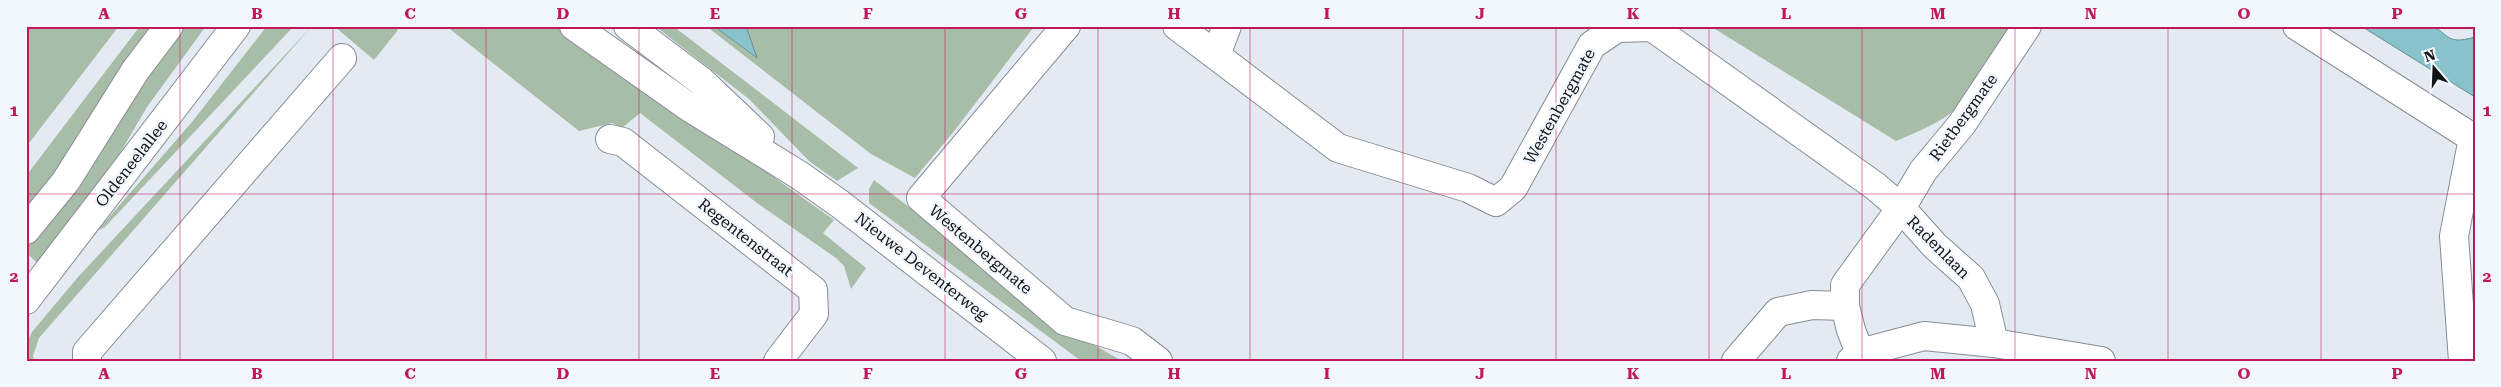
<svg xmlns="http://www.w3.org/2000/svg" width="2501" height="387" font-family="'Roboto Serif',serif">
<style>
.green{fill:#a8bda8}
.water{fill:#88c2cb;stroke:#648e95}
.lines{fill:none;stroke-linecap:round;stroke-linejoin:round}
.street-casing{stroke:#868c94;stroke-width:30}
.secondary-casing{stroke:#868c94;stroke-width:30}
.street{stroke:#fff;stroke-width:28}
.secondary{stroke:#fff;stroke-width:28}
.grid{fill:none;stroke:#c2185b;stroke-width:1;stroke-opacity:0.55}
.labels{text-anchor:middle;stroke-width:5;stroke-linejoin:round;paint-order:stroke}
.street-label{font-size:16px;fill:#111316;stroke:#f2f7fe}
.neatline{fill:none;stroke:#c2185b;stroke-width:2}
.grid-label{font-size:16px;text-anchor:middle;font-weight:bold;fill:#c2185b}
</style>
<rect width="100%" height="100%" fill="#e4eaf2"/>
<g class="green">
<polygon points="26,26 119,26 26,147"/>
<polygon points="140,26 152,26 121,67 75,145 26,212 26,176"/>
<polygon points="183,26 206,26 147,107 102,184 39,265 26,252 26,247 69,194 137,85"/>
<polygon points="267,26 294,26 105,227 97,231 192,122"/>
<polygon points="312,26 39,338 33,356 34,361 26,361 26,345 32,332 78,277"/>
<polygon points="334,26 394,26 398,30 374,60"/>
<polygon points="446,26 562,26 834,220 823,233 866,268 851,289 844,266 836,258 757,203 640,113 622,128 612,123 579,131"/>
<polygon points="655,26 673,26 858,168 837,181 809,161 749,99"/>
<polygon points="706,26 714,26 756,58 746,26 1033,28 955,130 915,178 871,154"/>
<path d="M 1710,26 L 2015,26 C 2000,48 1986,78 1968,97 C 1950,119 1922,130 1896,141 Z"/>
<polygon points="874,180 1068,330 1122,361 1081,361 869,203 869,189"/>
</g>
<g class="water">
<polygon points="714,26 746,26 757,58"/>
<path d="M 2361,26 C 2383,26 2406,24 2428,26 C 2449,29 2442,47 2475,37 L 2475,97 Z"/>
</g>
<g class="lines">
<defs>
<g id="street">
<polyline points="1066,26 921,198 1065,321 1132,341 1158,361"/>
<polyline points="1177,26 1338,148 1468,188 1496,202 1513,188 1592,45 1617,28 1652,27 1875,186 1901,208 1935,246 1971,278 1985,304 1994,343"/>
<polyline points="2297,26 2473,138 2454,236 2463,361"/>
<polyline points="1216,55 1227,26"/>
<polyline points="610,139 623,142 813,290 814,314 778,361"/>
<polyline points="1860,353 1851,330 1845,306 1845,285 1901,208 1923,171 1962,124 2027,26"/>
<polyline points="87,361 87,352 342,58"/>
<polyline points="1736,361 1778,312 1812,305 1845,306"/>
<polyline points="1851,361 1860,353 1924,336 1994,343 2101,361"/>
</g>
<g id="secondary">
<polyline points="574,26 689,107 799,175 840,204 1042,361"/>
<polyline points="628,26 701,81 760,137"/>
<polyline points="26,230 66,181 135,71 169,26"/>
<polyline points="26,300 236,26"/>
</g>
</defs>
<use href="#street" class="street-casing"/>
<use href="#secondary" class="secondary-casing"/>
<use href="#street" class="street"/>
<use href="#secondary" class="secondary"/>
</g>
<path class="grid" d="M 180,26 L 180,361M 333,26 L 333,361M 486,26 L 486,361M 639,26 L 639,361M 792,26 L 792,361M 945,26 L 945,361M 1098,26 L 1098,361M 1250,26 L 1250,361M 1403,26 L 1403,361M 1556,26 L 1556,361M 1709,26 L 1709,361M 1862,26 L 1862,361M 2015,26 L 2015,361M 2168,26 L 2168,361M 2321,26 L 2321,361M 26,194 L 2475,194"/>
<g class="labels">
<g class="street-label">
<text transform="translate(1559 106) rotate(-61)" y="6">Westenbergmate</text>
<text transform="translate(1963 117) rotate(-54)" y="6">Rietbergmate</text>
<text transform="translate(131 163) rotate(-52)" y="6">Oldeneelallee</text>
<text transform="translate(746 237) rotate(38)" y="6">Regentenstraat</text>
<text transform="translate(1939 247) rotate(45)" y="6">Radenlaan</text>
<text transform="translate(981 249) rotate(40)" y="6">Westenbergmate</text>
<text transform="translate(922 266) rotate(38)" y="6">Nieuwe Deventerweg</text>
</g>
</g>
<rect width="2501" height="387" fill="none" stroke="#f2f7fe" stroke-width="55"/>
<g transform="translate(2434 68) rotate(341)" stroke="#f2f7fe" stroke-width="4" paint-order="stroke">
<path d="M0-4L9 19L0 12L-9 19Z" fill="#111316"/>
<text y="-8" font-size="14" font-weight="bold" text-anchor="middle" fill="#111316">N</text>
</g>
<rect x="28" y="28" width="2446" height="332" class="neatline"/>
<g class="grid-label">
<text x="104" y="19">A</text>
<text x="257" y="19">B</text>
<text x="410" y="19">C</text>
<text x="563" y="19">D</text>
<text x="715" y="19">E</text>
<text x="868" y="19">F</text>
<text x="1021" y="19">G</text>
<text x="1174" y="19">H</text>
<text x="1327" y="19">I</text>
<text x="1480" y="19">J</text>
<text x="1633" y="19">K</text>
<text x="1786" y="19">L</text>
<text x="1938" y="19">M</text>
<text x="2091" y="19">N</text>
<text x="2244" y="19">O</text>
<text x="2397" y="19">P</text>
<text x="14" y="116">1</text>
<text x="2487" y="116">1</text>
<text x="14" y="282">2</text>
<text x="2487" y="282">2</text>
<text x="104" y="379">A</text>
<text x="257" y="379">B</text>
<text x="410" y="379">C</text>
<text x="563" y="379">D</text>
<text x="715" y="379">E</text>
<text x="868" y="379">F</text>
<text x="1021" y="379">G</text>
<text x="1174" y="379">H</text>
<text x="1327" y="379">I</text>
<text x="1480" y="379">J</text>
<text x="1633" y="379">K</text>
<text x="1786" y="379">L</text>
<text x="1938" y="379">M</text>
<text x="2091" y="379">N</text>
<text x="2244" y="379">O</text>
<text x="2397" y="379">P</text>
</g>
</svg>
